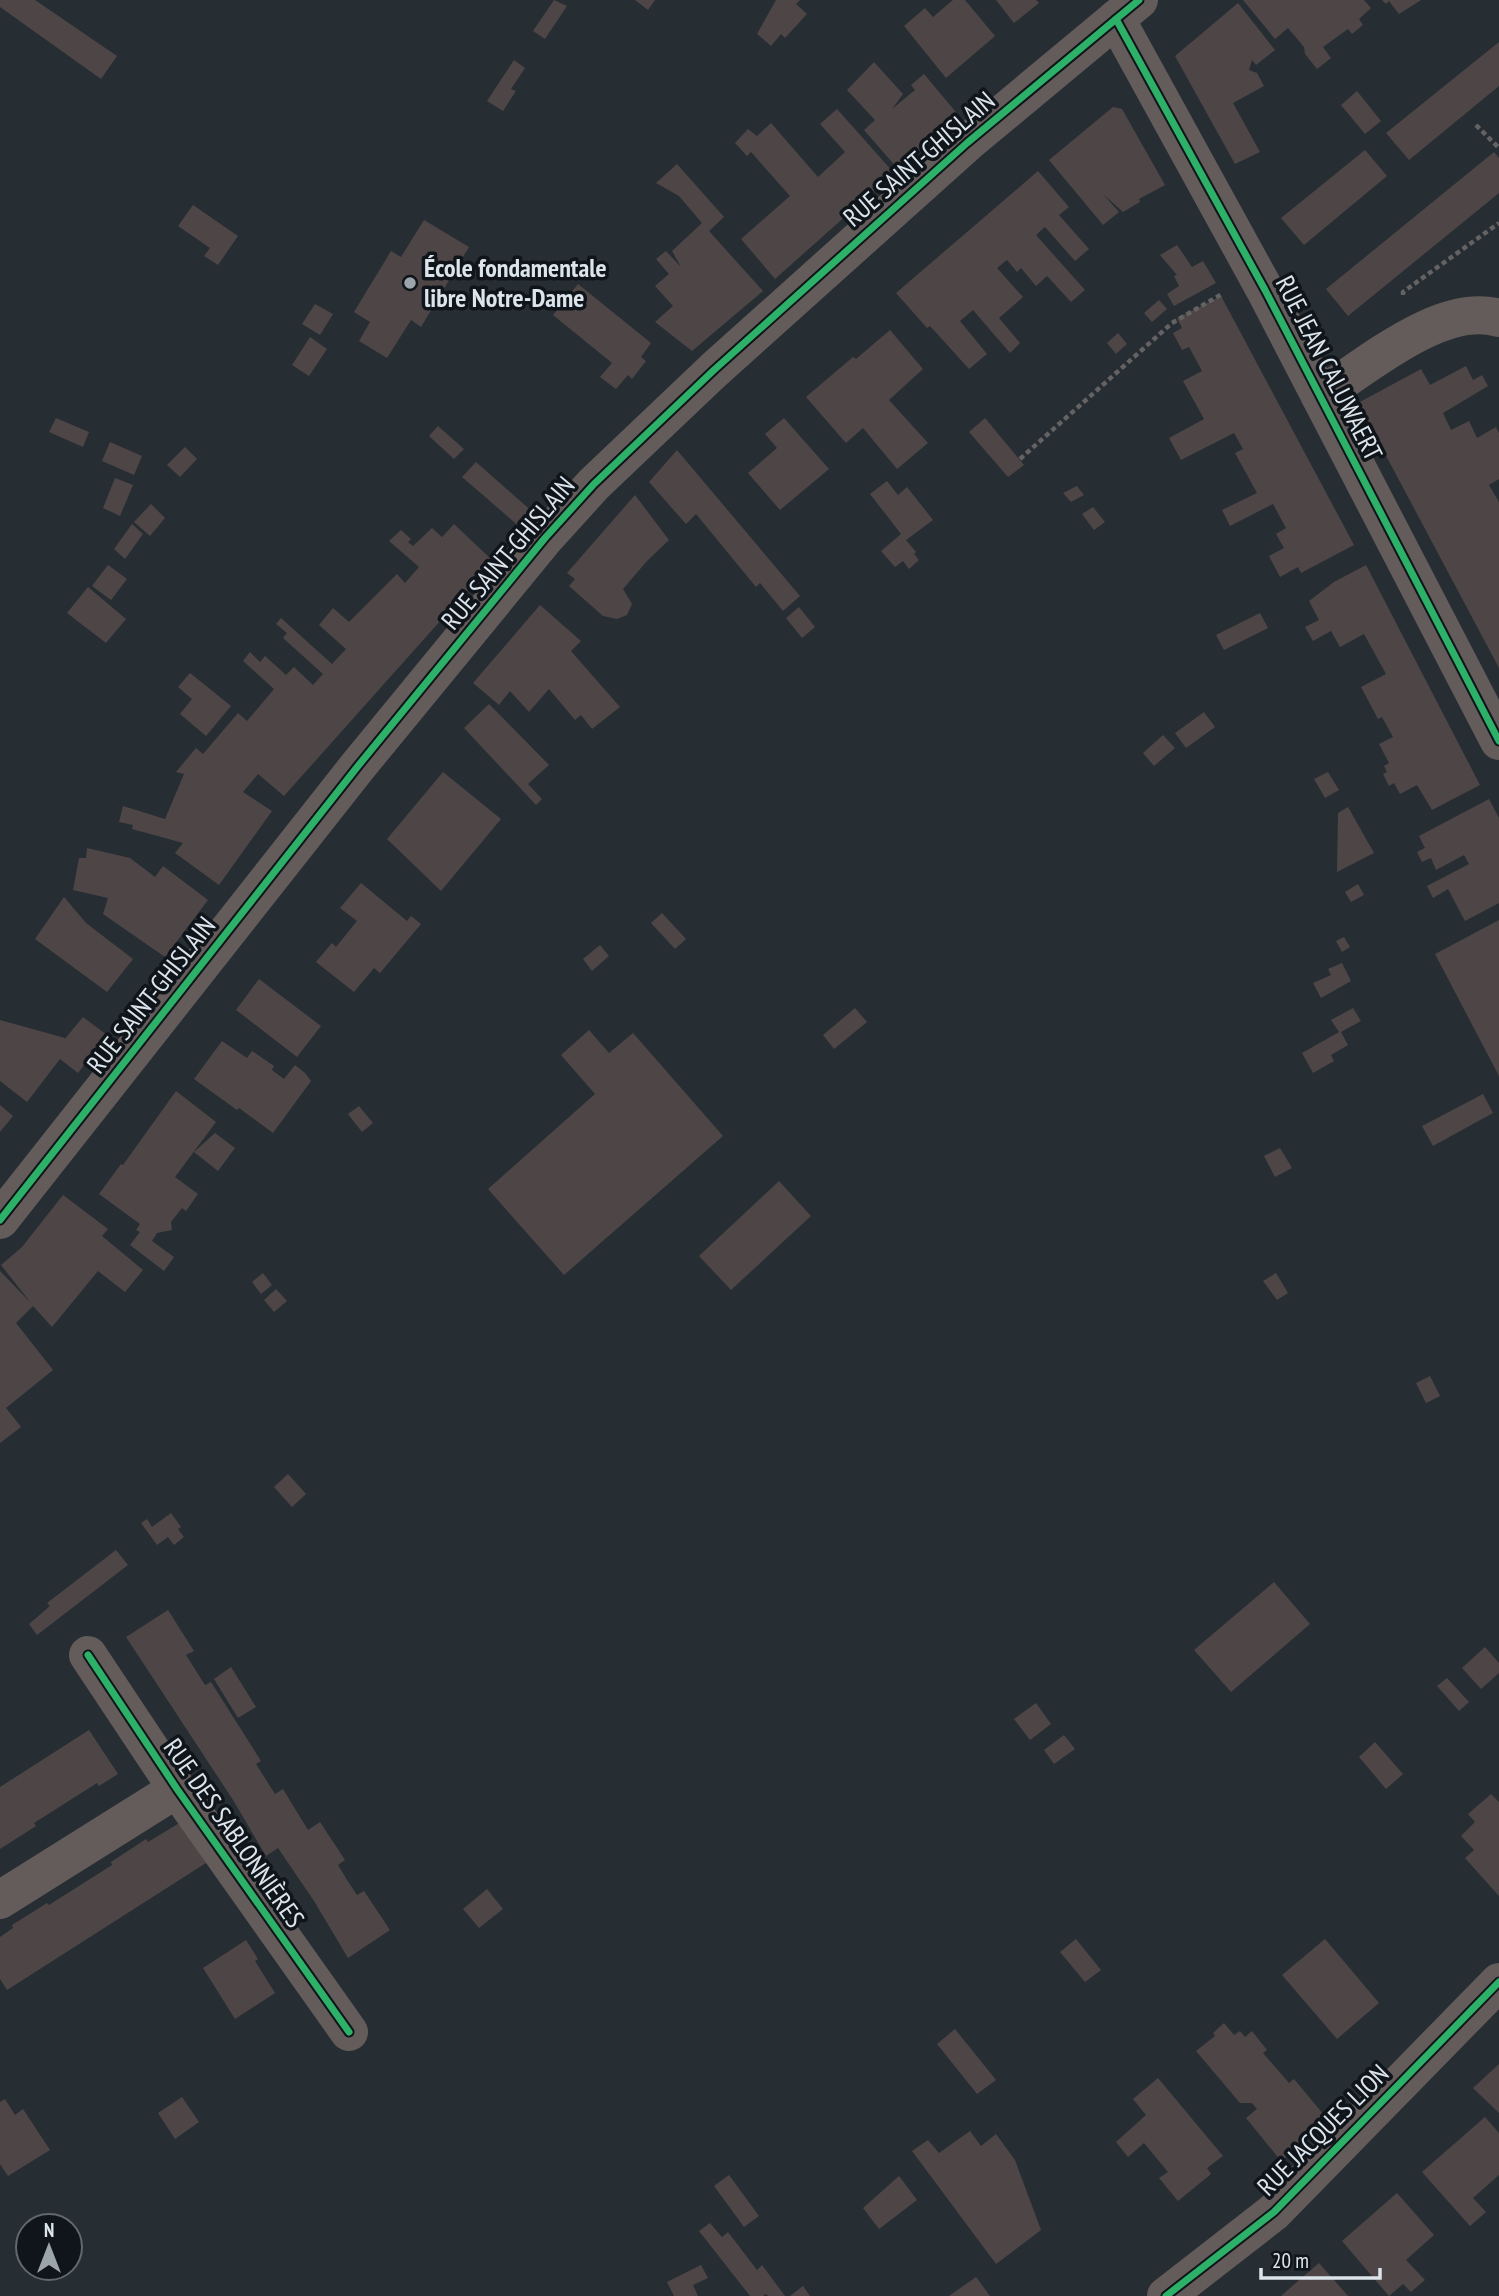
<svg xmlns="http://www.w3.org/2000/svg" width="1499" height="2296" font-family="'PT Sans Narrow',sans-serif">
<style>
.building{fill:#4e4646}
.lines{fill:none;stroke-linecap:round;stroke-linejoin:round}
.path{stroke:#656263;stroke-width:4.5;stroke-dasharray:5 3.5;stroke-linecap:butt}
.minor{stroke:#645c5a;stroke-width:38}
.cycleway-casing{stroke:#0f151a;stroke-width:11}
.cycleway{stroke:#2db169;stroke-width:7}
.poi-dot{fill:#9ca5ab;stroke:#0f151a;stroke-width:2.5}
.labels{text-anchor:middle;stroke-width:7;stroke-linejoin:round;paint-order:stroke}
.street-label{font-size:26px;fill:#dce5ec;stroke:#0f151a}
.poi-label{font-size:26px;font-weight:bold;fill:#dce5ec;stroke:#0f151a;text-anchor:start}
</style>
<rect width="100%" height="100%" fill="#262d33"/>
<g class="building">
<polygon points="0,0 35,0 117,56 101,79 0,7"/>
<polygon points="554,0 567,6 545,39 533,31"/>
<polygon points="635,0 655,0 648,10"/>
<polygon points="776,0 800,0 796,4 807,14 785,38 781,34 771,46 757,34"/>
<polygon points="953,0 965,0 995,36 946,78 904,26 925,8 933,17"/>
<polygon points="996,0 1036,0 1039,3 1014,23"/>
<polygon points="1243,0 1364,0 1371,8 1359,19 1363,25 1352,34 1348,29 1323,47 1331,58 1317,69 1305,54 1304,47 1288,28 1275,39"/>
<polygon points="1382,0 1421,0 1399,14 1389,1 1386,4"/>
<polygon points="1238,3 1275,50 1256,65 1252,60 1249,70 1257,73 1264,86 1233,103 1260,152 1235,164 1175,56"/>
<polygon points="1499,42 1499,86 1409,160 1386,133"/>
<polygon points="514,60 525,68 511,89 516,91 503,111 487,101"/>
<polygon points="874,62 903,94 892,109 915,90 911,85 924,74 960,117 898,169 864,130 875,120 847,90"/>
<polygon points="1357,91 1381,121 1365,134 1341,105"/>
<polygon points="1113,107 1122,109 1165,185 1139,199 1140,202 1123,212 1103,194 1119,212 1103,225 1049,160"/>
<polygon points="837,109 894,173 775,279 741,239 790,196 751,152 747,156 735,143 748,129 757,136 771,123 818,177 845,152 820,124"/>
<polygon points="1365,150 1387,176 1304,245 1281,218"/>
<polygon points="1494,152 1499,158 1499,193 1348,316 1326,289"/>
<polygon points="677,164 724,217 709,231 763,291 692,351 655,322 673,306 655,286 669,274 656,259 666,251 681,267 672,251 702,223 679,196 656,183"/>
<polygon points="1038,171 1069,207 1059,215 1089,249 1075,261 1045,227 1036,235 1085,290 1071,302 1047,276 1036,286 1021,268 1017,272 1007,260 997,268 1023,297 999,318 1020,343 1010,353 973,310 960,321 987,354 969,369 930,326 927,328 896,293"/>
<polygon points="193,205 238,236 218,265 204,256 210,248 178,226"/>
<polygon points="424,220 469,247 421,327 411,320 387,358 359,341 370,322 354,312 391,251 401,257"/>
<polygon points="1177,245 1192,267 1203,261 1216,283 1174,306 1167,294 1179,286 1174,276 1177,275 1160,255"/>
<polygon points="578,284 651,343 641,357 646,361 632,379 628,375 616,389 600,377 612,363 553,315"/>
<polygon points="1221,296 1354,545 1301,573 1298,567 1280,577 1269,556 1284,548 1276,534 1286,528 1273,504 1230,526 1222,510 1257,493 1235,453 1243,449 1234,433 1181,460 1169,438 1204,419 1183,381 1202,371 1189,347 1182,350 1173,333 1182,328 1177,318"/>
<polygon points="1159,300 1167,309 1152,322 1144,313"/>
<polygon points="315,304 333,314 320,335 302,324"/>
<polygon points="890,330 923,369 889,400 928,443 897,469 863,428 846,443 806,397 853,357 856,359"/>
<polygon points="1118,333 1127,344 1116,354 1107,343"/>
<polygon points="310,337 327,349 309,376 292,365"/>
<polygon points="1466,366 1473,380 1482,375 1488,386 1443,413 1451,430 1469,421 1477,438 1496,427 1499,433 1499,479 1489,485 1499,502 1499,668 1358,403 1421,369 1430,385"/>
<polygon points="56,418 89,432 83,447 49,432"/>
<polygon points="784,418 829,469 780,510 748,473 777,448 765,434"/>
<polygon points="985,418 1024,465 1008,477 969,432"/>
<polygon points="438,426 464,449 454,459 429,436"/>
<polygon points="110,442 142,456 134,475 102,461"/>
<polygon points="185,447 197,459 180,477 167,465"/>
<polygon points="677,450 800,596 783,611 760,583 756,587 696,514 686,524 649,482"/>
<polygon points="476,462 534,513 521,528 462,477"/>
<polygon points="115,478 133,485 120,516 103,508"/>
<polygon points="887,481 898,495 907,487 933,520 906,540 916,552 914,554 919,560 909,569 903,561 895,567 881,551 901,534 870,494"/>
<polygon points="1077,486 1084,495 1071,502 1063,493"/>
<polygon points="635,495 669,540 647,561 623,589 632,604 627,615 617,619 603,616 569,586 575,579 567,573"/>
<polygon points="151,504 165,518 150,536 134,522"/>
<polygon points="1093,507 1105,522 1094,530 1082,514"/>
<polygon points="132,524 143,534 125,559 114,549"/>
<polygon points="454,524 491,559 471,579 475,582 284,796 258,774 243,792 272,811 219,885 175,853 183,843 132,829 133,825 119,822 123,806 165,819 184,774 176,772 196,748 203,754 238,713 247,721 274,689 243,661 250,652 260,662 265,656 286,675 294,667 313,685 323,674 283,638 287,633 276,624 281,618 332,664 346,649 319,625 333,608 349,622 397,574 405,583 419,567 389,541 401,530 411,539 408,542 413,546 432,528 442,537"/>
<polygon points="108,565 127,579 111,600 92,586"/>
<polygon points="1366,565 1480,785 1432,810 1417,785 1400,794 1394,783 1389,786 1383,774 1387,772 1384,766 1389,763 1379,744 1393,737 1382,717 1378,719 1361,687 1386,674 1364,634 1340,647 1331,631 1313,641 1305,627 1319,620 1309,601 1334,582"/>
<polygon points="88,587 126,619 106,643 67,613"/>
<polygon points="540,605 581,641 571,651 620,707 592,729 581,715 575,720 549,689 529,712 510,691 499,705 473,683"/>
<polygon points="799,607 815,627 802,638 786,618"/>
<polygon points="1260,613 1268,628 1224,650 1216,635"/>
<polygon points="190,673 231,706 206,736 180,714 192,699 178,687"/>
<polygon points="489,704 549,765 528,784 542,799 536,805 464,728"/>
<polygon points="1204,712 1215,727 1186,748 1175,733"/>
<polygon points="1163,735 1175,748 1154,766 1143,753"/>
<polygon points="443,772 501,819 441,891 387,839"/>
<polygon points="1328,772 1339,790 1325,798 1314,779"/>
<polygon points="1489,799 1499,818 1499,903 1465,921 1448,889 1433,898 1427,886 1469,864 1464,855 1436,870 1431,858 1422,862 1417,852 1425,848 1419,836"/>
<polygon points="1348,807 1374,853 1337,872 1338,813"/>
<polygon points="87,848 130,858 155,877 163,866 208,900 165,957 103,914 108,898 73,890 79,858 86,858"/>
<polygon points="361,883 407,921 411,916 421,924 380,973 374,968 354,992 316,962 332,943 336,947 357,921 340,908"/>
<polygon points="1358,884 1364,895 1351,902 1345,892"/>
<polygon points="64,897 86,923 133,959 107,992 35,939"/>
<polygon points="662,913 686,939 675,949 651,923"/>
<polygon points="1499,920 1499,1076 1435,954"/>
<polygon points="1344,937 1350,947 1342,952 1336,941"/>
<polygon points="600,945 609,956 592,971 583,959"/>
<polygon points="1342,963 1351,981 1321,998 1313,983 1331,975 1328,969"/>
<polygon points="259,979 321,1026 297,1057 236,1010"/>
<polygon points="855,1008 867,1022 834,1049 823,1035"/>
<polygon points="1353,1008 1361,1021 1341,1032 1348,1045 1331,1055 1334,1061 1313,1073 1302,1053 1339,1032 1331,1020"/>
<polygon points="83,1017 107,1035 78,1073 60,1059 27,1102 0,1081 0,1020 65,1038 64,1040"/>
<polygon points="589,1030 609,1053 633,1033 723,1136 564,1275 488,1189 595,1094 561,1055"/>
<polygon points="222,1041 247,1058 252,1051 274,1066 272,1070 284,1079 295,1065 305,1073 311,1081 273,1133 239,1108 237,1110 194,1079"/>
<polygon points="176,1091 216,1122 175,1177 198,1194 186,1211 182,1208 171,1222 172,1230 157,1233 152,1241 174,1257 164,1271 130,1245 140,1232 136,1230 140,1224 99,1194 121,1164 123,1165"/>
<polygon points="1483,1094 1493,1113 1433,1146 1422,1126"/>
<polygon points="0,1105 13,1116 0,1132"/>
<polygon points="359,1106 373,1123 362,1132 348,1114"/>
<polygon points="215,1133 235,1148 218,1171 194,1152"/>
<polygon points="1280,1148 1292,1168 1275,1177 1264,1156"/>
<polygon points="779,1181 811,1216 731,1290 699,1256"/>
<polygon points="63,1195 108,1229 102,1236 143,1270 125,1292 98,1271 52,1327 33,1306 16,1323 53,1370 6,1408 21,1427 0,1443 0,1271 31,1303 1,1265 22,1247"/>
<polygon points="263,1273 272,1285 261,1294 252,1282"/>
<polygon points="1276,1273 1288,1293 1277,1300 1263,1281"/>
<polygon points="276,1289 287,1301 274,1312 264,1300"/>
<polygon points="1430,1376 1440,1396 1426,1403 1416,1383"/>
<polygon points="288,1474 306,1494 292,1507 274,1487"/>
<polygon points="171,1513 181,1527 178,1529 184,1537 174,1545 168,1537 157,1545 141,1523 147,1519 152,1527"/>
<polygon points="116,1550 128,1565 37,1635 29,1624 50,1606 47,1603"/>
<polygon points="1274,1582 1310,1624 1231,1692 1194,1650"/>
<polygon points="168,1610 194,1651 186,1655 205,1685 211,1682 261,1761 256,1764 275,1794 283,1789 308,1830 320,1822 345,1860 338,1865 347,1880 357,1895 364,1891 390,1930 348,1958 314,1901 278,1848 266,1856 233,1800 126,1637"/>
<polygon points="1485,1647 1499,1663 1499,1673 1481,1689 1462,1668"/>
<polygon points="231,1667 256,1707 238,1718 214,1679"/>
<polygon points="1447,1678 1469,1702 1459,1711 1437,1686"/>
<polygon points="1036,1703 1051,1724 1030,1740 1014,1719"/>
<polygon points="89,1730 118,1774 99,1786 97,1783 34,1823 36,1826 0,1849 0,1787"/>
<polygon points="1064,1735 1075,1749 1054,1764 1044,1750"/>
<polygon points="1375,1742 1403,1774 1386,1789 1359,1757"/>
<polygon points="1491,1794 1499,1802 1499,1896 1465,1858 1474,1850 1461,1836 1475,1822 1468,1814"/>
<polygon points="181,1822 206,1863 7,1990 0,1979 0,1937 13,1928 12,1925 47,1903 49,1905 112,1865 111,1862 146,1839 148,1842"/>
<polygon points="487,1889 503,1909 479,1928 463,1909"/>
<polygon points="1076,1939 1101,1970 1085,1982 1060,1952"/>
<polygon points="1325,1939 1379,2003 1337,2039 1282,1975"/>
<polygon points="246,1940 258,1959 255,1961 275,1993 235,2019 203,1968"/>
<polygon points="1224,2023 1234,2035 1240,2031 1245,2037 1252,2031 1267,2050 1263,2053 1289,2083 1294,2079 1329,2121 1281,2161 1246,2118 1257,2109 1252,2103 1240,2103 1196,2051 1215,2036 1213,2033"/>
<polygon points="955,2029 996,2080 977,2094 937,2044"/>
<polygon points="1499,2064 1499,2113 1473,2088"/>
<polygon points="1158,2078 1223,2156 1207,2168 1211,2174 1178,2201 1159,2178 1168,2172 1144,2143 1128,2157 1116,2142 1146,2115 1133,2099"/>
<polygon points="182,2097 199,2122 175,2139 158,2113"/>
<polygon points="5,2099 15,2115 23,2109 50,2150 8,2176 0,2164 0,2102"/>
<polygon points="1485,2117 1499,2133 1499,2175 1473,2198 1486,2212 1470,2226 1422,2172"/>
<polygon points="970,2131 981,2146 996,2134 1015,2160 1041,2230 996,2264 912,2151 928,2140 939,2153"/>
<polygon points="729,2175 759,2216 744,2227 714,2186"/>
<polygon points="899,2176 917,2200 879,2229 863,2208"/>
<polygon points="1397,2193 1434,2235 1406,2260 1425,2280 1411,2292 1403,2284 1389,2296 1342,2241"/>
<polygon points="710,2223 722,2237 728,2232 757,2270 762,2265 785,2296 768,2296 766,2294 763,2296 750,2296 699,2231"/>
<polygon points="1319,2263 1348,2296 1281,2296 1290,2288"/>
<polygon points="701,2265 708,2278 693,2285 698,2296 674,2296 667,2282"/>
<polygon points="976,2277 990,2296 949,2296"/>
<polygon points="803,2286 810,2296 790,2296"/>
</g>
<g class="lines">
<g class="path">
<polyline points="1476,125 1499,148"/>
<polyline points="1403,295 1403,292 1499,223"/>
<polyline points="1020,459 1172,323 1222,294"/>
</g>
<g class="minor">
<polyline points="1116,19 1265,290 1499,741"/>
<path d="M 1320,396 C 1367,366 1442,301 1499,318"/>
<polyline points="0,1220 358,766 545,538 594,484 714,370 967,143 1139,0"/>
<polyline points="88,1655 177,1789 349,2032"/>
<polyline points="0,1900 177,1789"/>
<polyline points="1166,2296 1274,2212 1499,1982"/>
</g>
<defs>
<g id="cycleway">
<polyline points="1116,19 1265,290 1499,741"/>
<polyline points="0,1220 358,766 545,538 594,484 714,370 967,143 1139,0"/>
<polyline points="88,1655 177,1789 349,2032"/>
<polyline points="1166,2296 1274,2212 1499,1982"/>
</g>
</defs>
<use href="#cycleway" class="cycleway-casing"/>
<use href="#cycleway" class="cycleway"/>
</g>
<circle class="poi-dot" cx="410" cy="283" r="7"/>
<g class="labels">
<g class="street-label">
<text transform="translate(919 159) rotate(-41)" y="9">RUE SAINT-GHISLAIN</text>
<text transform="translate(1329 368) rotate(63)" y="9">RUE JEAN CALUWAERT</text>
<text transform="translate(508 553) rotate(-50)" y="9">RUE SAINT-GHISLAIN</text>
<text transform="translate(151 995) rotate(-52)" y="9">RUE SAINT-GHISLAIN</text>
<text transform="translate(234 1833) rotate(55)" y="9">RUE DES SABLONNIÈRES</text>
<text transform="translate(1323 2130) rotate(-45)" y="9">RUE JACQUES LION</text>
</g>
<g class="poi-label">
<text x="424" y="277">École fondamentale<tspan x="424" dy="30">libre Notre-Dame</tspan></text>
</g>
</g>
<g transform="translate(49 2247)"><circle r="33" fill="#0f151a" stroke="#61686e" stroke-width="2"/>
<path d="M0-5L12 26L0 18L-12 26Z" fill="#9ca5ab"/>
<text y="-10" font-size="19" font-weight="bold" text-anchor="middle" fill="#dce5ec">N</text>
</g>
<path d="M1261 2268v10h119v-10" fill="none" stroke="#dce5ec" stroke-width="3.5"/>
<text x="1272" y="2268" font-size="21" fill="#dce5ec" stroke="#0f151a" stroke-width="5" paint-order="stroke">20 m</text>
</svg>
